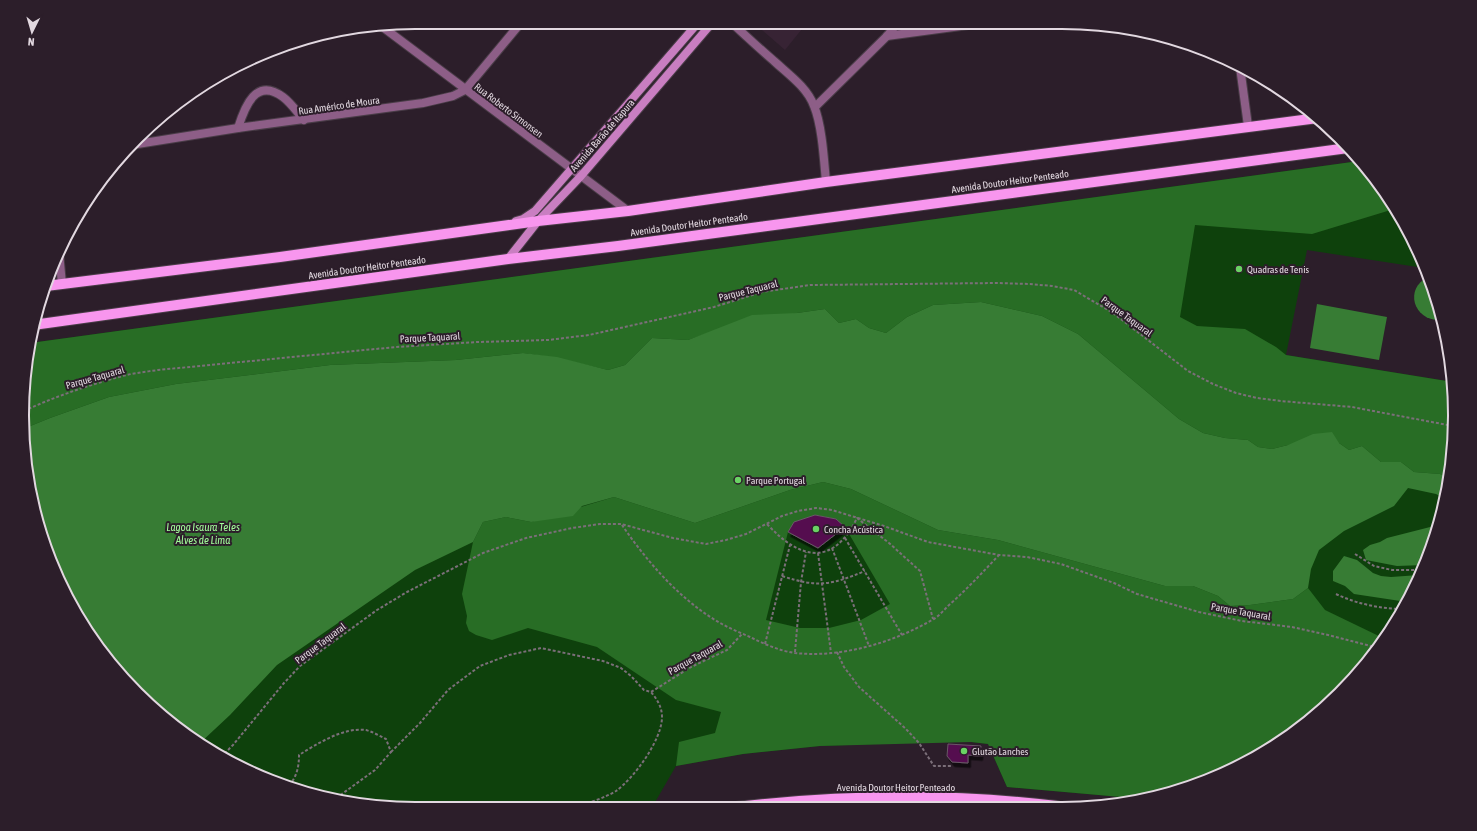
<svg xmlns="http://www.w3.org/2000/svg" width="1477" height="831" font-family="'Asap Condensed',sans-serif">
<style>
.built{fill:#372334}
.green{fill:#0e410c}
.forest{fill:#286d25;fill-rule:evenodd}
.water{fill:#377c34}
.building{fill:#540e50;stroke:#695866;filter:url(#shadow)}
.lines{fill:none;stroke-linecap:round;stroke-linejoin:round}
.minor-casing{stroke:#493c47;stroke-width:10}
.secondary-casing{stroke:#493c47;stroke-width:10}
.primary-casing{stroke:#493c47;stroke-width:12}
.path{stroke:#7b6f79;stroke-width:2;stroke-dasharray:3 2;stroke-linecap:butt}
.minor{stroke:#8d5e87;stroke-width:8}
.secondary{stroke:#c97ec1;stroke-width:8}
.primary{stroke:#f896ee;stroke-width:10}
.poi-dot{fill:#6ad364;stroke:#2c1e2a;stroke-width:1.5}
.labels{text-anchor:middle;stroke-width:4;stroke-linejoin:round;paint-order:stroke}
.street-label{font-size:10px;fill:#e2d8e0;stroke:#2c1e2a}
.poi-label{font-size:10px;fill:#e2d8e0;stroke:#2c1e2a;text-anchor:start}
.water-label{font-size:11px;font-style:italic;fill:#a3fe9b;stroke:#2c1e2a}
.rim{fill:none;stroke:#e2d8e0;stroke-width:2}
</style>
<defs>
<filter id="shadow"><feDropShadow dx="2.5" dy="4.5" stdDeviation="0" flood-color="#0009"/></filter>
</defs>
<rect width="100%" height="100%" fill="#2c1e2a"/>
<polygon class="built" points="755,24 806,24 785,50"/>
<polygon class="green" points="1359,161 1374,176 1415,242 1424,268 1307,250 1286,355 1453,382 1454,390 1452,467 1434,542 1402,612 1340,694 1280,743 1188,788 1135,800 1121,797 1007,787 988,744 971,742 935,742 820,746 743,754 676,766 654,804 640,807 390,808 313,796 219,756 156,711 119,675 75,612 52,566 30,492 23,441 25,364 30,343"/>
<g class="forest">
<polygon points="1359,161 1374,176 1394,209 1312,234 1195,225 1180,317 1197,326 1245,329 1276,347 1286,355 1453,382 1454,390 1452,467 1449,477 1440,474 1414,472 1401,462 1381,462 1362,446 1349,450 1339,443 1288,445 1272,449 1258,447 1248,440 1225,438 1203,433 1179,419 1078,334 1042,316 981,302 933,305 907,317 886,333 869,328 856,319 839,323 825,309 797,313 708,333 688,340 652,338 625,365 608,370 557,358 523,353 456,360 330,365 176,384 109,397 50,418 23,429 25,364 30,343"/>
<path d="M 823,482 L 851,489 L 938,530 L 998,540 L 1165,586 L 1193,586 L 1218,596 L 1230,606 L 1250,605 L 1293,599 L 1308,588 L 1325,610 L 1383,638 L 1340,694 L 1280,743 L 1188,788 L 1135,800 L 1121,797 L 1007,787 L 988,744 L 971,742 L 820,746 L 743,754 L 676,766 L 679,742 L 715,733 L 721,712 L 676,700 L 597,647 L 528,628 L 492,640 L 476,635 L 469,631 L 466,623 L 467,616 L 462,594 L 473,542 L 483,522 L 506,517 L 531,522 L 614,497 L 695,523 L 790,490 ZM 816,515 L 836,519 L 845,527 L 890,604 L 861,620 L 829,628 L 800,628 L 766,620 L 788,532 Z"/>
</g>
<g class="water">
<path d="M 1428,277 L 1442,314 L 1443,320 C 1414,323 1403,289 1428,277 Z"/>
<polygon points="981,302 1042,316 1078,334 1179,419 1203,433 1225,438 1248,440 1258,447 1272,449 1288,445 1313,434 1332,432 1339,443 1349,450 1362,446 1381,462 1401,462 1414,472 1440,474 1449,477 1444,498 1436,494 1408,488 1394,506 1344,531 1319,550 1311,569 1308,588 1293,599 1250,605 1230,606 1218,596 1193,586 1165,586 998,540 938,530 851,489 823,482 790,490 695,523 614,497 582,506 573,516 531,522 506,517 483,522 473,542 415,570 277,665 230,715 200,743 156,711 120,675 75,612 52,566 30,492 23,441 23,429 50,418 109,397 176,384 330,365 456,360 523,353 557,357 608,370 625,365 652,338 688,340 752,315 797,313 825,309 839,323 856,319 869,328 886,333 907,317 933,305"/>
<polygon points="1317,304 1387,317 1379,360 1310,348"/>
<polygon points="1438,525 1434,542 1424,565 1397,566 1366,560 1363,550 1370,545 1380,542 1387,538"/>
<polygon points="1344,556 1357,560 1373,573 1381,576 1391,577 1419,575 1407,602 1354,594 1345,586 1333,581 1333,571"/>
</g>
<g class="building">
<polygon points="815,515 836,519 845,527 818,548 788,532 794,522"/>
<polygon points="948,744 981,746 980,756 968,755 968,763 952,762 947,756"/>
</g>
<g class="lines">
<defs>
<g id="minor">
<path d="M 733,24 C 746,36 760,49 774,61 C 788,74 807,87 814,106 C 822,125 824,160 826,182"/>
<polyline points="380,25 628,211"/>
<polyline points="887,36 983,23"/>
<polyline points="1240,67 1248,126"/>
<polyline points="815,107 887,36 897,24"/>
<path d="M 238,128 C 245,106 256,77 283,97 C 291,103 297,112 304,120"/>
<polyline points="131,145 238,128 423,103 453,96 465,90 519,25"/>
<polyline points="59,252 62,284"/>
</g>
<g id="secondary">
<polyline points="516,221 523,219 535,211 697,24"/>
<polyline points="508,259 538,221 581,176 711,24"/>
</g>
<g id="primary">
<polyline points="46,286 280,257 538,221 628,211 826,182 1318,118"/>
<polyline points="33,325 508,259 618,246 1348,148"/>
<path d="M 736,807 C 842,795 950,793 1057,806"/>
</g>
</defs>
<use href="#minor" class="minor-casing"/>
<use href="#secondary" class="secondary-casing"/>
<use href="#primary" class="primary-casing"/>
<g class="path">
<path d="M 24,411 C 54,397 86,386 119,377 C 132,373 145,372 158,370 L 396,347 L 478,342 L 548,340 L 589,335 L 714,307 L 762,292 L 810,285 L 997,283 L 1030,284 L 1052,286 L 1074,290 L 1113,313 L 1188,371 L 1213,384 L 1236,393 L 1257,398 L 1281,401 L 1352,407 L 1453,426"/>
<path d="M 767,524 C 800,560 833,567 857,518 L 889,543 L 920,571 L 933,619"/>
<path d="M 622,525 C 648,563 682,602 722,624 C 731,629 741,633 750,637 C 764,644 780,651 795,653 C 841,658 892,643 932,620 C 938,617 943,611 948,606 C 966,590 982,573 999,555"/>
<polyline points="845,538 902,635"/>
<polyline points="832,548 869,646"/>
<polyline points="818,553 831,653"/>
<polyline points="1355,554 1374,566 1392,570 1421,570"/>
<path d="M 782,576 C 818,588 831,585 865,571"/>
<path d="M 1336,594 C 1357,604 1381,609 1404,609"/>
<polyline points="765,644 790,545"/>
<polyline points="795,652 801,582 806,552"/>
<polyline points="837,652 844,667 859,687 905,728 919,743 934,766 952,766"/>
<polyline points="391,752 420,723 448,690 480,666 509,655 541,648 603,661 621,668 631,676 644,690 651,692 691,667 727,650 742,634"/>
<polyline points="221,757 233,745 284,683 300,666 377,610 407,592 483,553 526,538 572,528 600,524 621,524 673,538 706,544 726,540 746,534 782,516 798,511 816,508 832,510 884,526 928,542 999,555 1027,557 1061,564 1114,583 1137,594 1199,612 1242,621 1292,627 1328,635 1375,647"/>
<path d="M 289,785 C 297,777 299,766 299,755 C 317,744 343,727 366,730 C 373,732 380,736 386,739 L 391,752 L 375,770 L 335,799"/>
<polyline points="1067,802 1095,806"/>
<polyline points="689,807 727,802"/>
<path d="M 573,808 C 583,805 607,797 616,791 C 634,778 662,740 662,717 C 662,707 657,699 651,692"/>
</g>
<use href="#minor" class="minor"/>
<use href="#secondary" class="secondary"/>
<use href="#primary" class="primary"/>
</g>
<g class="poi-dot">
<circle cx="1239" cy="269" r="4"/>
<circle cx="738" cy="480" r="4"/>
<circle cx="816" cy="529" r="4"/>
<circle cx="964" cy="751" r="4"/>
</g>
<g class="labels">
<g class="street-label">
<text transform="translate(339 105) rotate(-8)" y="4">Rua Américo de Moura</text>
<text transform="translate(509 110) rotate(37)" y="4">Rua Roberto Simonsen</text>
<text transform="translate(602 135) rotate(-49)" y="4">Avenida Barão de Itapura</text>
<text transform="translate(1010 181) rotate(-8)" y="4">Avenida Doutor Heitor Penteado</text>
<text transform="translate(689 224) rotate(-8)" y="4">Avenida Doutor Heitor Penteado</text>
<text transform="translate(367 267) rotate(-8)" y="4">Avenida Doutor Heitor Penteado</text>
<text transform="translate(748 290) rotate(-14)" y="4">Parque Taquaral</text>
<text transform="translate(1127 316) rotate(36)" y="4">Parque Taquaral</text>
<text transform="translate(430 337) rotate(-3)" y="4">Parque Taquaral</text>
<text transform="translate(95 377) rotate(-16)" y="4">Parque Taquaral</text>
<text transform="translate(1241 611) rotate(10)" y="4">Parque Taquaral</text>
<text transform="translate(320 643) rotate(-37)" y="4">Parque Taquaral</text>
<text transform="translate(695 657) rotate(-29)" y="4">Parque Taquaral</text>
<text x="896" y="791">Avenida Doutor Heitor Penteado</text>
</g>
<g class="poi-label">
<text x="1247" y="273">Quadras de Tenis</text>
<text x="746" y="484">Parque Portugal</text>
<text x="824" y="533">Concha Acústica</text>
<text x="972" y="755">Glutão Lanches</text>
</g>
<g class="water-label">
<text x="203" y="531">Lagoa Isaura Teles<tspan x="203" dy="13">Alves de Lima</tspan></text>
</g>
</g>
<path d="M0 0H1477V831H0ZM415 29H1062A386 386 0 0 1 1448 415V416A386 386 0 0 1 1062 802H415A386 386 0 0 1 29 416V415A386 386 0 0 1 415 29Z" fill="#2c1e2a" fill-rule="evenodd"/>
<path class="rim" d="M415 29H1062A386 386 0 0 1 1448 415V416A386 386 0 0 1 1062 802H415A386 386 0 0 1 29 416V415A386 386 0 0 1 415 29Z"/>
<g transform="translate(32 32) rotate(185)" stroke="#2c1e2a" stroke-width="3" paint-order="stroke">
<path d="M0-3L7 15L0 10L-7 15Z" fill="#e2d8e0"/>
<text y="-6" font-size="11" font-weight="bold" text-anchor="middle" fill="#e2d8e0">N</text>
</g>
</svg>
